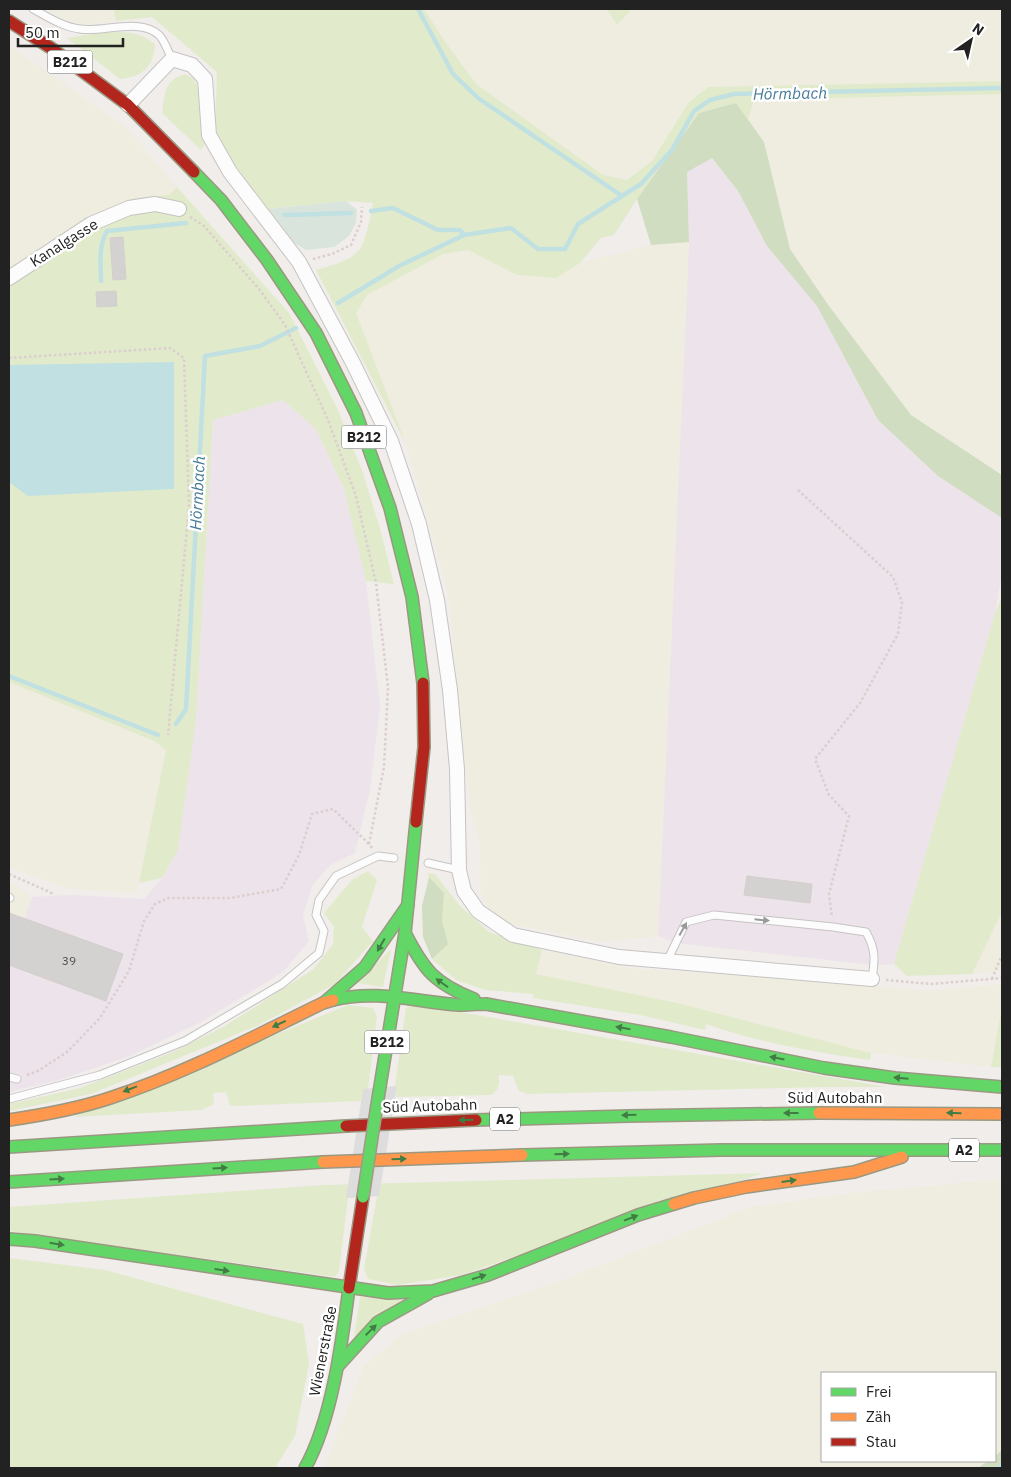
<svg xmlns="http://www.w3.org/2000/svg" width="1011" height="1477" font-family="'IBM Plex Sans',sans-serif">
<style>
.industrial{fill:#ede3ea}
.farmland{fill:#efeddf}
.grass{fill:#e1ebcb}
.forest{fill:#d0ddc1}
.wetland{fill:#d9e5dc}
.water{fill:#c0e0e2}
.pier{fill:#dedddd}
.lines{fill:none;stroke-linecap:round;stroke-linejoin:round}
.stream{stroke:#c0e0e2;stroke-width:4.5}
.building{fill:#d4d2d0;stroke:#d3cecc}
.lane-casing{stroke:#c6c4c3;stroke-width:9}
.street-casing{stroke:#c6c4c3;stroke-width:16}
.fast-casing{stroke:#9b9882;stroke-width:14}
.slow-casing{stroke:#9b9882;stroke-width:14}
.jam-casing{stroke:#9b9882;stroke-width:14}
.path{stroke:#dccdce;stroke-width:2.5;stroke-dasharray:2.5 2.5;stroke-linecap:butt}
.lane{stroke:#fdfcfc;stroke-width:7}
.street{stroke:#fdfcfc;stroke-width:14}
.fast{stroke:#63d668;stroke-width:11}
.slow{stroke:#ff974d;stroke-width:11}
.jam{stroke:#b3261e;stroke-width:11}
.fast-bridge-casing{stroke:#a79787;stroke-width:14;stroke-linecap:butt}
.fast-bridge{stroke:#63d668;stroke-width:11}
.oneway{fill:#9a9a9a}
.oneway2{fill:#427c45}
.labels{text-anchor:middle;stroke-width:5;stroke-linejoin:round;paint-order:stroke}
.number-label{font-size:12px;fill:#4e4e4e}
.shield{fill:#fff;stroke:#646464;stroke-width:1}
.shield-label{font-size:14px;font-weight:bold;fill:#222}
.street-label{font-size:15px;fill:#222;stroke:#fff}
.water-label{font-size:16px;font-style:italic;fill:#467b98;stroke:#fff}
</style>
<rect width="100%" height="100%" fill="#f0edeb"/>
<g class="industrial">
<polygon points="711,158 738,191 767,246 817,306 878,420 938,476 1002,518 1002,573 995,613 894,964 874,965 676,943 658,936 689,242 687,171"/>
<polygon points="283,400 316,429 344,489 366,581 380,708 370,789 355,853 330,865 313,884 303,915 309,941 283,972 201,1022 130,1056 62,1079 9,1092 9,965 32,897 73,895 144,899 162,878 178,850 196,720 213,420"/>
</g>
<g class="farmland">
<polygon points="47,9 114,9 116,21 85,25 62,18"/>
<polygon points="424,9 1002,9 1002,81 708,87 689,102 652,161 627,180 603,175 476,84 444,40"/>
<polygon points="9,45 126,128 177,187 169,195 134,198 9,272"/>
<polygon points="1002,94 1002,475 911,415 829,306 790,249 764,142 748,120 753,100"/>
<polygon points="689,242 658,936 601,942 506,923 491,912 481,895 480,845 470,809 448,592 406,444 356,313 366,295 443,254 468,250 517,275 556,278 580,263 651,245"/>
<polygon points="9,682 154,741 166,750 137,893 68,889 9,867"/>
<polygon points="9,882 32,897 9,965"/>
<polygon points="1002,912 1002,971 972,974"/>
<polygon points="542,950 635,969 738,975 929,991 1002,984 1002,1007 991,1067 871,1053 535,974"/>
<polygon points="988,1180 1002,1180 1002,1450 995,1456 995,1373 822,1373 822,1461 988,1461 978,1468 323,1468 326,1463 364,1366 400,1336 573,1276 751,1207 843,1194"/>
</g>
<g class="grass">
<path d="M 114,9 L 424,9 L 444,40 L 476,84 L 603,175 L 627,180 L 652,161 L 689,102 L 708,87 L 1002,81 L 1002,94 L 754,100 L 748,120 L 736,103 L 699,113 L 637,199 L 614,235 L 601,238 L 580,263 L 556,278 L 517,275 L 468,250 L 443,254 L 367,295 L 356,313 L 406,444 L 316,270 C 331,265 349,262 359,250 C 366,242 371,214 373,203 L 346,201 L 268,209 L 229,157 L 215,128 L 217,72 L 152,17 L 116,21 Z"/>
<polygon points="607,9 628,9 630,11 617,25"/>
<path d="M 105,32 C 127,32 138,31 155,44 C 154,67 142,77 120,79 L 67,38 Z"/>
<path d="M 185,74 L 194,79 L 201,95 L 205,143 L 201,150 L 162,113 C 165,94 164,80 185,74 Z"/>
<polygon points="177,187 289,313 337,408 363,473 381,532 394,584 366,581 344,489 316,429 283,400 213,420 196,720 178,850 162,878 139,883 166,750 154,741 9,682 9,272 73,229 134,198 169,195"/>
<polygon points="1002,597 1002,912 972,974 907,976 894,964 995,613"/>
<polygon points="368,871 377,880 362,927 373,941 335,984 259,1025 91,1094 9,1111 9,1104 80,1088 173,1052 225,1026 314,969 333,944 334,927 324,913 352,880"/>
<path d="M 427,873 L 435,874 L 459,905 L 489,932 L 542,950 L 536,974 L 677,1003 L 871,1053 L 870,1060 C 813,1052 760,1043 706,1024 L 705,1030 L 640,1015 L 533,998 L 533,994 L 485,990 L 456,980 L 432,959 L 447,944 L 442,921 L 444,893 L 429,877 Z"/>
<polygon points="391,949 383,987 357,983"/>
<path d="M 415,1004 L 886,1087 L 826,1087 L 527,1094 L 519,1091 L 513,1076 L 499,1075 C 499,1084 500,1089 491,1095 L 396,1097 L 397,1086 L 395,1086 L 406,1008 Z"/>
<polygon points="348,1005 373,1008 377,1016 368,1089 363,1090 361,1101 237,1106 230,1105 226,1092 213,1093 214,1104 202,1110 74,1117"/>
<polygon points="1002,1007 1002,1067 991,1067"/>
<polygon points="763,1173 461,1275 398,1285 368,1279 364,1269 377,1197 379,1196 346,1198 348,1198 339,1271 335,1277 9,1231 9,1207 324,1185"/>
<polygon points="9,1258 105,1270 303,1324 309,1363 295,1436 275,1468 9,1468"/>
<polygon points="360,1297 402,1300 354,1337"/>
</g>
<g class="forest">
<polygon points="736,103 764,142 790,249 829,306 911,415 1002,475 1002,518 938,476 878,420 817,306 767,246 738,191 712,158 687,172 689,242 651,245 637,199 699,113"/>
<polygon points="429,877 444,893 442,921 448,944 432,959 423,937 422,906"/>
<polygon points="1002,1450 1002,1468 978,1468 988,1461 995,1461 995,1456"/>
</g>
<polygon class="wetland" points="346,201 357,210 356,223 349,236 334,247 306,250 293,242 268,209"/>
<polygon class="water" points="174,362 174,489 28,496 9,482 9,365"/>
<polygon class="pier" points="397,1086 379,1196 346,1198 363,1089"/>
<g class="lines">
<g class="stream">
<polyline points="418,9 453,74 478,98 622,196 641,184 672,150 694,111 710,100 734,94 1002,88"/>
<polyline points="371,211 393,208 438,230 460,230 464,235"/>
<polyline points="284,215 351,213"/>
<path d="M 101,281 C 101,263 98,247 107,231 L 186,223"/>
<polyline points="338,303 399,266 464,235 511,228 538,249 565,249 578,224 622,196"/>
<polyline points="9,676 158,735"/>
<polyline points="176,724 186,709 205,356 260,346 296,328"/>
<polyline points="999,1468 1002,1465"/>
</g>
</g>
<g class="building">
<polygon points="123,237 126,279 113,280 110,238"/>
<polygon points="116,291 117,306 97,307 96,292"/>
<polygon points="747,876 812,884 810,903 744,895"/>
<polygon points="9,913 123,954 106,1001 9,965"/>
</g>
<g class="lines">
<defs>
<g id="lane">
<path d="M 33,9 C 48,17 63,27 80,29 C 102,33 140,17 159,35 C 165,41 168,52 172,59"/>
<polyline points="428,863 459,870"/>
<polyline points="9,897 10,898"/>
<path d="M 667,961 L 686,922 L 714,915 L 833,927 L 866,932 C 876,950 875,959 872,979"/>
<polyline points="9,1077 17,1079"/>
<polyline points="9,1099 100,1075 185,1041 282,984 319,953 324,931 316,915 319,900 336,876 378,856 394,858"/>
</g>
<g id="street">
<polyline points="128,105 172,59 192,65 205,79 209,135 230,172 299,262 353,363 391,441 419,524 437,600 450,690 457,769 459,870 464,891 478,911 513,935 619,957 872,979"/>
<polyline points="9,278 91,224 129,208 155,204 179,209"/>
</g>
<g id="fast">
<polyline points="194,172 221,200 267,260 316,333 356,413 390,508 412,597 423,683"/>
<path d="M 405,933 C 424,970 434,983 474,999"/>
<path d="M 333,1000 C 376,989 416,1002 459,1005 C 468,1005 477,1004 486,1004 L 671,1037 L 824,1068 L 895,1078 L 1002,1087"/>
<polyline points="326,1001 365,967 408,905"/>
<polyline points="376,1111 405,933 416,822"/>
<polyline points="476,1120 629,1116 819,1113"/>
<polyline points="9,1147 346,1126"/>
<polyline points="522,1155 721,1150 1002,1150"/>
<polyline points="9,1182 323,1162"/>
<polyline points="9,1239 35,1241 388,1293 433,1291 488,1275 638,1215 674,1204"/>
<polyline points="338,1366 378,1322 428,1294"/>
<path d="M 305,1468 C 332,1420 342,1342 349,1288"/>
</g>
<g id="slow">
<polyline points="819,1113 1002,1114"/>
<path d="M 9,1120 C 43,1115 77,1109 110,1098 C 184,1074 253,1037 323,1003 L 333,1000"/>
<polyline points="323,1162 522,1155"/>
<polyline points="674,1204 694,1198 746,1187 854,1172 902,1157"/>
</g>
<g id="jam">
<polyline points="9,21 51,48 128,105 194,172"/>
<polyline points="416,822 424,747 423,683"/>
<polyline points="346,1126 476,1120"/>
<polyline points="349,1288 363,1197"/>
</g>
</defs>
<use href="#lane" class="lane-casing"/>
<use href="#street" class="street-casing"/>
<use href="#fast" class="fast-casing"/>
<use href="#slow" class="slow-casing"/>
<use href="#jam" class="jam-casing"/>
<g class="path">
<polyline points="190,217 204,226 259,289 285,325 328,420 356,496 376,583 388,687 384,767 369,844 372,848"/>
<polyline points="313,259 332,254 351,245 361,222 362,207"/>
<polyline points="9,358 170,348 184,358 189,506 168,735"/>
<polyline points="798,490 893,577 902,602 898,634 860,703 815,759 829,795 849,816 829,894 832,917"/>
<polyline points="9,874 54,894"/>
<polyline points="992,979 1002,955"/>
<polyline points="886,980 931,984 1002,978"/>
<polyline points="27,1075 38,1071 67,1052 100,1018 129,971 144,921 155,904 168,898 230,898 281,889 299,855 312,814 333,809 369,844"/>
</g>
<use href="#lane" class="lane"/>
<use href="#street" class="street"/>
<use href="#fast" class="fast"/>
<use href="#slow" class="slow"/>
<use href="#jam" class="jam"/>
<defs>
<polyline id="fast-bridge" points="363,1197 376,1111"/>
</defs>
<use href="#fast-bridge" class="fast-bridge-casing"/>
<use href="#fast-bridge" class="fast-bridge"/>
</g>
<defs><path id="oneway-solid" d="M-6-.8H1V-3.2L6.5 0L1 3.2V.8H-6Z" transform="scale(1.25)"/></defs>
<g class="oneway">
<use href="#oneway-solid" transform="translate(762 920) rotate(6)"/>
<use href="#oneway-solid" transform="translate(683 929) rotate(-61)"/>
</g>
<g class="oneway2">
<use href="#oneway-solid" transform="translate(381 945) rotate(120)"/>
<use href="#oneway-solid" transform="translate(442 983) rotate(-145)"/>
<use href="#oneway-solid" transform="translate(279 1024) rotate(155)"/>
<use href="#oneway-solid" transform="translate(623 1028) rotate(-170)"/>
<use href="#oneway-solid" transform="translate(777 1058) rotate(-169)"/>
<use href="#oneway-solid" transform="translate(901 1078) rotate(-175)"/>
<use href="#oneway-solid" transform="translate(130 1089) rotate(159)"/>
<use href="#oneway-solid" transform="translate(791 1113) rotate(180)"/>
<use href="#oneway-solid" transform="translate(954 1113) rotate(-179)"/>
<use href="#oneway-solid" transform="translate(629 1115) rotate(179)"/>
<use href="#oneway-solid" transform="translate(466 1120) rotate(179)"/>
<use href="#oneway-solid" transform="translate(562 1154) rotate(-1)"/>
<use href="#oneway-solid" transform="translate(399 1159) rotate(-2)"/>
<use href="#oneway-solid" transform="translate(220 1168) rotate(-4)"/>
<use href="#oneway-solid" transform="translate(57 1179) rotate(-4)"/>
<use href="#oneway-solid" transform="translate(789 1181) rotate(-8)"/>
<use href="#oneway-solid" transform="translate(631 1218) rotate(-21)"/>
<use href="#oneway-solid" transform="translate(57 1244) rotate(9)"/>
<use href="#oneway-solid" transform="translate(222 1270) rotate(8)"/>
<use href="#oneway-solid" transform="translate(479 1277) rotate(-17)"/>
<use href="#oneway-solid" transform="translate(371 1330) rotate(-44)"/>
</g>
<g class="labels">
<g class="number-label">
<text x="69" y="965">39</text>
</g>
<g class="shield">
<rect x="47.5" y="50.5" width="45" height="23" rx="4"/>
<rect x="341.5" y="425.5" width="45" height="23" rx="4"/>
<rect x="364.5" y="1030.5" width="45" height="23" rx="4"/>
<rect x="490" y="1107.5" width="30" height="23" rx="4"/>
<rect x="949" y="1138.5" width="30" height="23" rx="4"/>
</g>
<g class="shield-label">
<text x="70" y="67">B212</text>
<text x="364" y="442">B212</text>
<text x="387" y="1047">B212</text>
<text x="505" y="1124">A2</text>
<text x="964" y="1155">A2</text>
</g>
<g class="street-label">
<text transform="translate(64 243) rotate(-32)" y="5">Kanalgasse</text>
<text x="835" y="1103">Süd Autobahn</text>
<text transform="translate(430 1106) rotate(-2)" y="5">Süd Autobahn</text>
<text transform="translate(323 1351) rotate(-79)" y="5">Wienerstraße</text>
</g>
<g class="water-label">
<text transform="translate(790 93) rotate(-1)" y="6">Hörmbach</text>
<text transform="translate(197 493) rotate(-87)" y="6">Hörmbach</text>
</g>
</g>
<rect width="1011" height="1477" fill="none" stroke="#222222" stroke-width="20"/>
<rect x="821" y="1372" width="175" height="90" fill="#ffffff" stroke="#a7a7a7"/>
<rect x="831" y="1388" width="25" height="8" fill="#63d668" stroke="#a7a7a7"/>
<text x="866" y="1397" font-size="15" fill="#222222">Frei</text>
<rect x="831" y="1413" width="25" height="8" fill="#ff974d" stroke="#a7a7a7"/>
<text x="866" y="1422" font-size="15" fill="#222222">Zäh</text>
<rect x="831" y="1438" width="25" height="8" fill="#b3261e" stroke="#a7a7a7"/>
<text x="866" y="1447" font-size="15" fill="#222222">Stau</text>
<g transform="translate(971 40) rotate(34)" stroke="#ffffff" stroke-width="4" paint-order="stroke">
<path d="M0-4L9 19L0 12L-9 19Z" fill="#222222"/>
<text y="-8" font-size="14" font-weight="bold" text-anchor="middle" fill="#222222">N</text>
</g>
<path d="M18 38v8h105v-8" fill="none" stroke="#222222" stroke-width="2.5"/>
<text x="25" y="38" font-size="15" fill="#222222" stroke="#ffffff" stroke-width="4" paint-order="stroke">50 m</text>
</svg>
